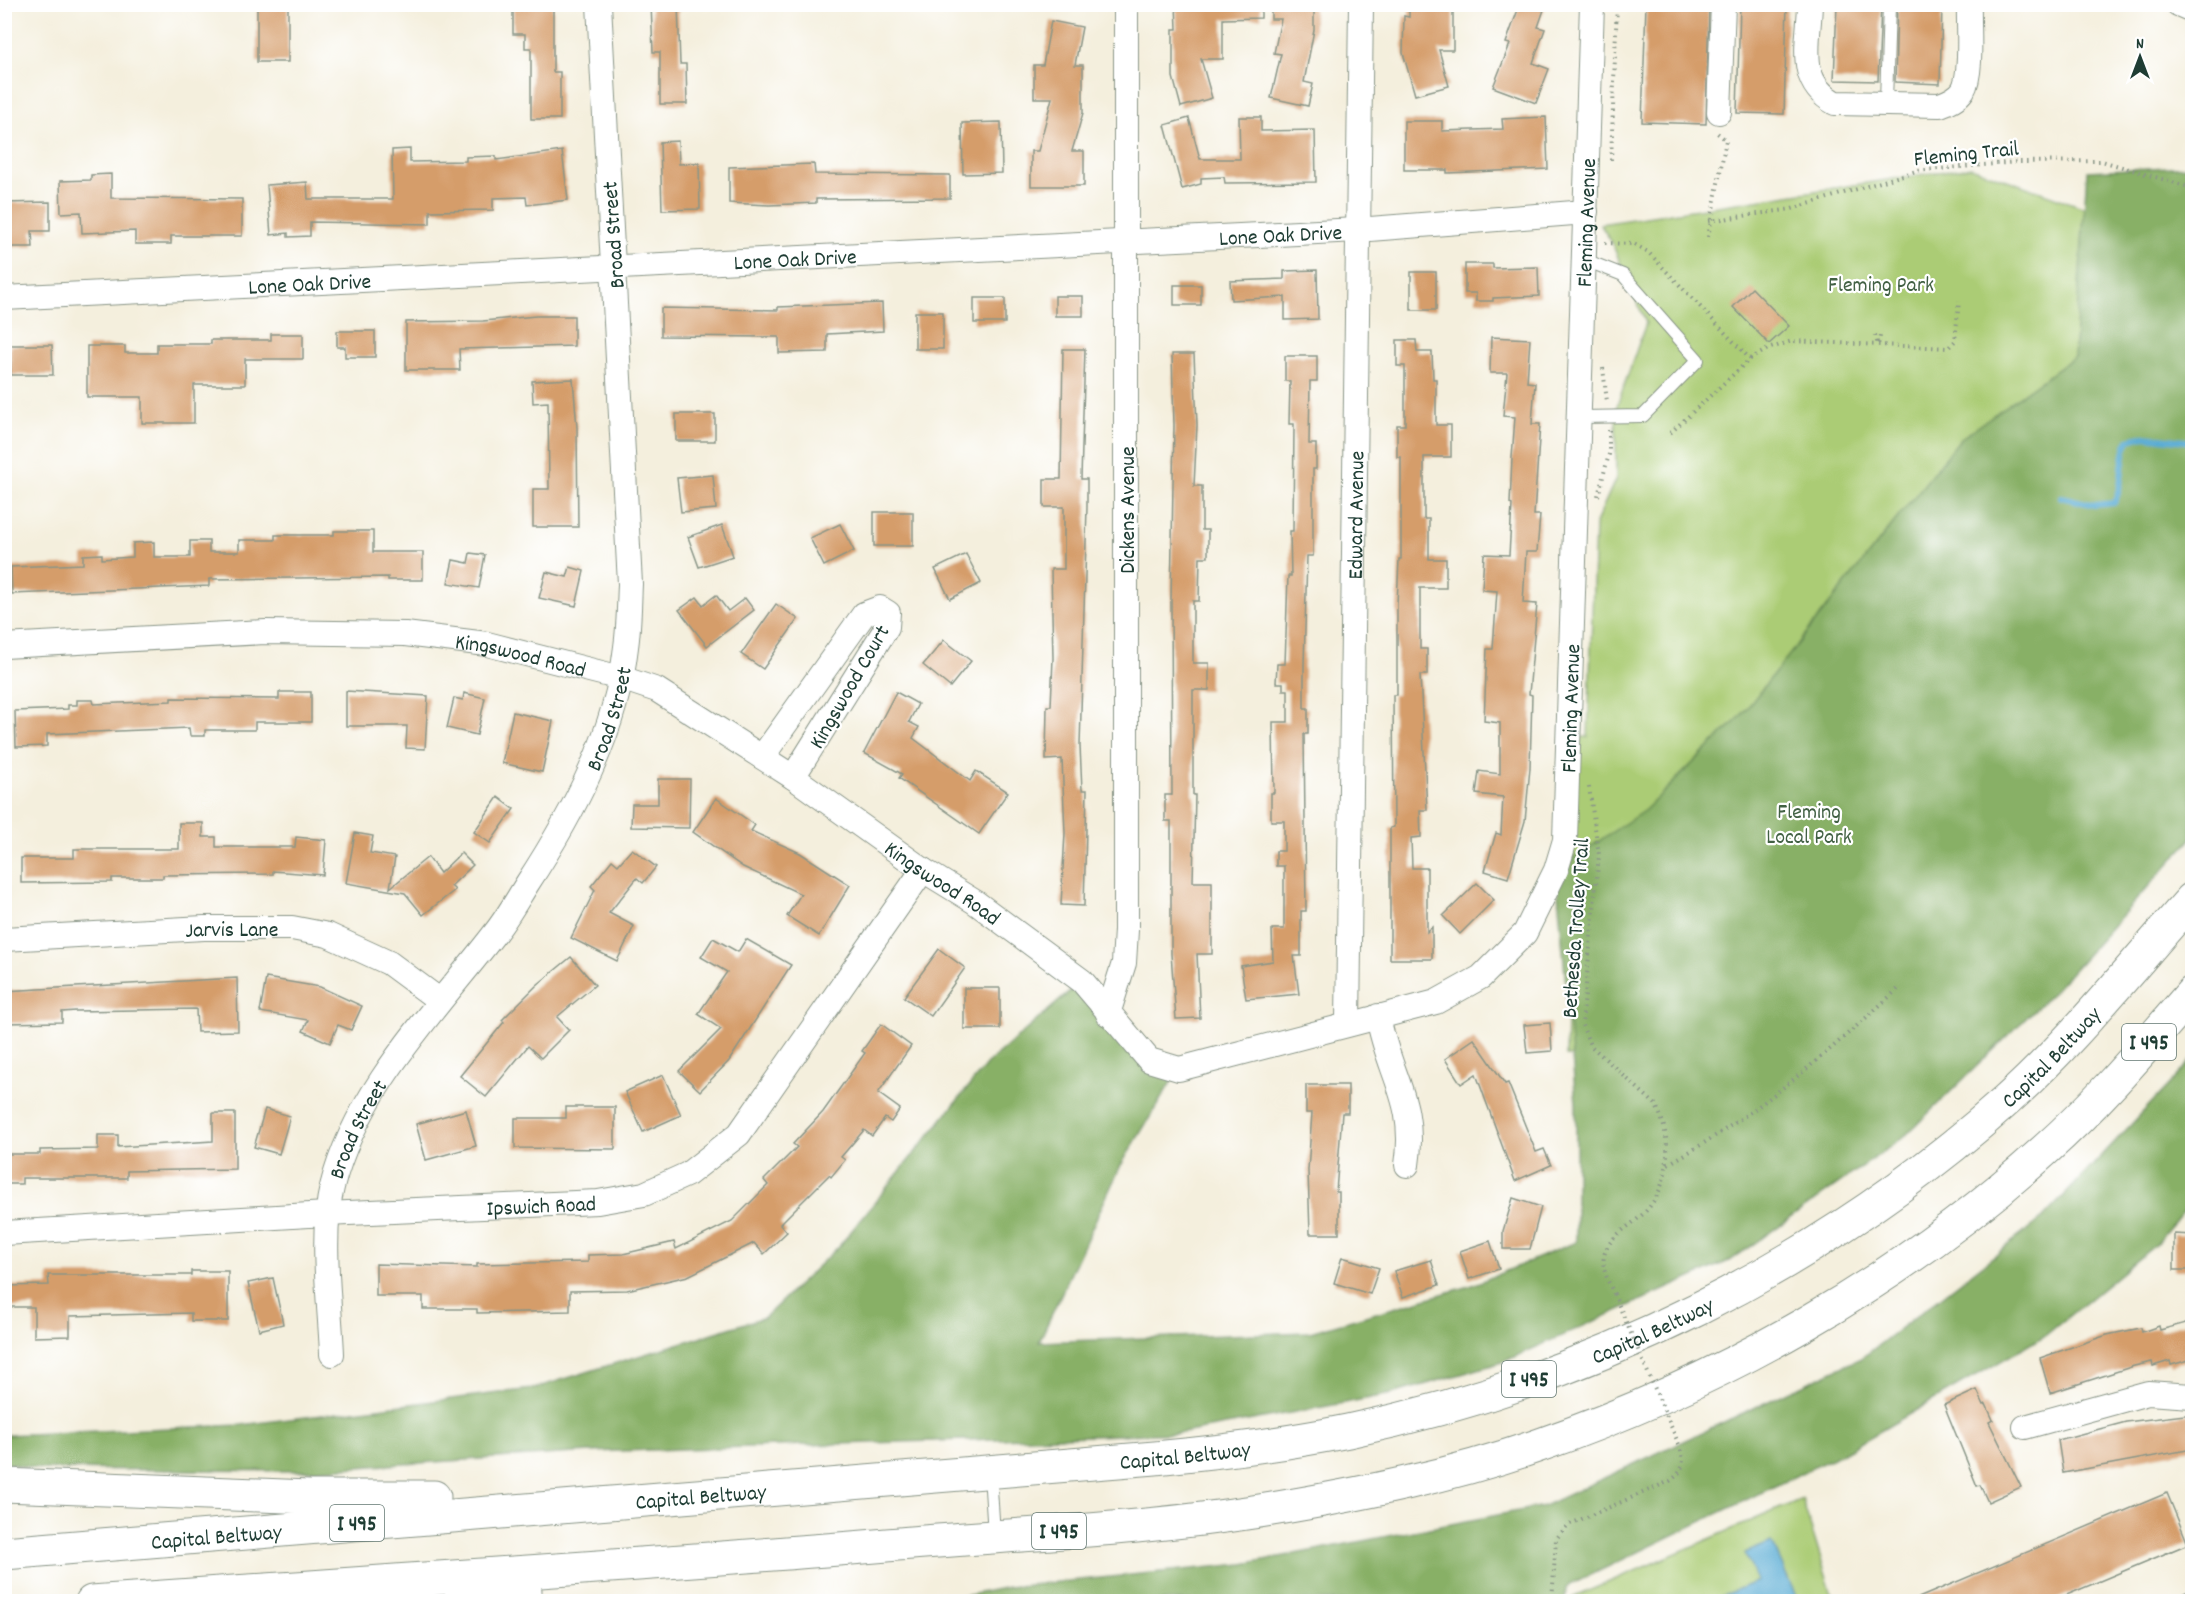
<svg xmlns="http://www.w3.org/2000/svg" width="2197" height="1606" font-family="Dekko,sans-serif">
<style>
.green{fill:#abcc75;stroke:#658454;stroke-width:1.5}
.forest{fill:#88b066;stroke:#54764d;stroke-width:1.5}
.water{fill:#57aad3;stroke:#3b7484;stroke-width:1.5}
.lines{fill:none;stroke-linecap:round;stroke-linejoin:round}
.stream{stroke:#57aad3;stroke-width:6}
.building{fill:#d59d6a}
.lane-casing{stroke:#8a9688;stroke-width:14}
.street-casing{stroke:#8a9688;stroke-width:26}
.highway-casing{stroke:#8a9688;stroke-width:35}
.path{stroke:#8a9688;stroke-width:4;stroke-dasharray:1.5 4.5;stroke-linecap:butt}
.lane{stroke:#fff;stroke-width:12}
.street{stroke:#fff;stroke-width:24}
.highway{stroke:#fff;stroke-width:33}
.path-bridge{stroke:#8a9688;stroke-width:4;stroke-dasharray:1.5 4.5;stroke-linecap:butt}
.labels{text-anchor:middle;stroke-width:4.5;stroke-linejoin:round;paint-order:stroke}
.shield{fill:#fff;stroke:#627771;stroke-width:1.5}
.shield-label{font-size:21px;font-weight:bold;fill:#1f3d34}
.street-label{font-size:22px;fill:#1f3d34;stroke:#fff}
.park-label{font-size:22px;fill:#426144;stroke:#fff}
</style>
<rect width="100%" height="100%" fill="#fff"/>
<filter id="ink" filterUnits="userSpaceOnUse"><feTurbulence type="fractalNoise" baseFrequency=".0167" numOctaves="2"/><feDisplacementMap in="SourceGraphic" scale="12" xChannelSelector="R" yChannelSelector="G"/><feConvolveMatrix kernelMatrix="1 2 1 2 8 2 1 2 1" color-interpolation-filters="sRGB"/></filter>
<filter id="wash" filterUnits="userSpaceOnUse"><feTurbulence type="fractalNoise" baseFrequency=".008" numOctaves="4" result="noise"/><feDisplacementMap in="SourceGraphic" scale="24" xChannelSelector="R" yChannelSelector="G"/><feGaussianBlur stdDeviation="1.35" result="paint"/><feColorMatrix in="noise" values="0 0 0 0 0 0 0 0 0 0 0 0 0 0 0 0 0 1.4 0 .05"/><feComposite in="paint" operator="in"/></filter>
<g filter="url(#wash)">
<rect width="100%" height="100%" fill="#f4efdd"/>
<g class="green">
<polygon points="1971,167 2088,209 2040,931 1600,1060 1566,1056 1575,737 1588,737 1595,525 1616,478 1616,409 1646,323 1611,241 1600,224"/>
<polygon points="1802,1499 1834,1601 1573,1602 1572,1598"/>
</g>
<g class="forest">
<polygon points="2192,166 2192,838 2056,989 1904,1137 1731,1260 1503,1362 1392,1394 1183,1433 590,1452 296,1471 40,1469 5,1463 5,1435 241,1425 532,1389 765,1317 840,1245 987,1064 1082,981 1108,1014 1179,1069 1121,1165 1039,1342 1310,1332 1470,1286 1576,1242 1576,1103 1556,870 1645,810 1740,717 1960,439 2074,357 2087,171"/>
<polygon points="2192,1060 2192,1202 2155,1245 2046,1335 1839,1455 1566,1587 1565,1601 941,1601 1008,1587 1243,1564 1544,1506 1863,1357 2043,1218"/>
</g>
<polygon class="water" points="1772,1542 1798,1601 1716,1601 1715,1599 1757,1581 1745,1553"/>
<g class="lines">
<path class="stream" d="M 2061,497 L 2095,505 L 2114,503 C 2125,482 2119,461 2128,440 L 2145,436 L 2192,442"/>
</g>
<g id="blocks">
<g class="building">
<rect x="257" y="4" width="31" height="58"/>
<polygon points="513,4 553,4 553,72 560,72 560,119 531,119 531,48 525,48 525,34 513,34"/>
<polygon points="651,4 678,4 680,64 686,64 687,104 660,104 660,52 653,52"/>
<polygon points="1176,4 1261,4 1261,18 1223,19 1223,59 1201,59 1212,98 1181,107 1173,77 1173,29 1177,29"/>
<polygon points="1271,4 1314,4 1314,30 1304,82 1313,84 1308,106 1271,98 1281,54 1274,53 1281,19 1271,19"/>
<polygon points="1409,4 1453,4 1453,50 1439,50 1449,86 1415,95 1403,53 1404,16 1409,17"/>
<polygon points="1520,4 1546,4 1538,27 1545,29 1533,63 1549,69 1536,103 1493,87 1510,44 1506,43"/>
<polygon points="1646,4 1709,4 1706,124 1642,122"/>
<polygon points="1740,4 1787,4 1784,114 1737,113"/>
<polygon points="1837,4 1881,4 1878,81 1834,80"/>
<polygon points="1897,4 1942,4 1940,84 1895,82"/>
<polygon points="1051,21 1082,27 1075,65 1083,65 1083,113 1072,151 1084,151 1084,186 1031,186 1031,151 1038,151 1052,98 1034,98 1034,65 1043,65"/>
<polygon points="1239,117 1261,117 1261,131 1315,130 1316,182 1225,183 1224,177 1201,178 1201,184 1182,189 1165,125 1189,118 1200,159 1240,159"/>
<polygon points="1546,117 1548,169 1447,173 1447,170 1404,170 1404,121 1442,121 1442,131 1503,129 1502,119"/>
<polygon points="1001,122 1002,173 963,174 962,123"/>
<polygon points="678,141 679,164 699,163 700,209 662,210 660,142"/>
<polygon points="410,149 410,162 466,161 466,157 496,156 496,160 562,151 568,200 527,205 526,197 493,198 493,210 430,211 430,224 310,222 310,236 288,237 288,233 271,235 267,185 307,182 308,199 393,199 392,150"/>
<polygon points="814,164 815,174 950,175 950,198 816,199 816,203 769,205 729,203 729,167"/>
<polygon points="111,174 111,198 242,199 242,236 171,236 171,244 135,244 135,231 82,233 81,212 61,213 60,181 91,180 91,175"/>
<polygon points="50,202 50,231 32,231 33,247 4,247 4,203"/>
<polygon points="1465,264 1493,264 1493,268 1538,267 1539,296 1493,298 1493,301 1476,301 1476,293 1465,293"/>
<polygon points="1317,270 1318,319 1285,320 1285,297 1231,300 1230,281 1284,279 1284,271"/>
<rect x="1411" y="272" width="25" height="38"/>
<rect x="1174" y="285" width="27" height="20"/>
<polygon points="1752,288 1789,326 1769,344 1733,307"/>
<rect x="1055" y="296" width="28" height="20"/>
<rect x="974" y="298" width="31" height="25"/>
<polygon points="882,303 883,331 827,334 827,352 779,353 779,337 661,336 661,308 778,310 778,307"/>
<rect x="915" y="312" width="28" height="37"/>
<polygon points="536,316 574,316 574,346 459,349 460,370 406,370 406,322 483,321"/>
<polygon points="337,331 375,331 375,357 345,357 345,347 337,347"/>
<polygon points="271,334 303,334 303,359 245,359 245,385 194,385 194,423 142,423 142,397 87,397 87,346 125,346 125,353 157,353 157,344 211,344 211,340 271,340"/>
<polygon points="1491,337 1530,339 1527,382 1535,383 1532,424 1540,424 1534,515 1540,515 1537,552 1526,552 1523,603 1537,604 1529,694 1532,695 1530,768 1525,821 1508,878 1485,871 1496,833 1501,835 1503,797 1476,794 1479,771 1500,774 1500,723 1484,721 1487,649 1493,649 1497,591 1482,590 1484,554 1509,555 1512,505 1510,504 1512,458 1515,417 1503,416 1507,373 1490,373"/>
<polygon points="1397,340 1416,340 1417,352 1432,352 1433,379 1436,379 1436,425 1451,425 1451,457 1424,457 1424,519 1429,519 1429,559 1446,559 1446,588 1420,588 1420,649 1427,649 1427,675 1420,675 1427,810 1420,810 1421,837 1411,838 1412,868 1427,868 1427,932 1432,927 1432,959 1390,959 1390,828 1394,827 1393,695 1397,695 1397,605 1399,559 1401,559 1401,457 1397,457 1397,425 1405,425 1405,366 1397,366"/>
<polygon points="10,345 52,345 53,375 11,375"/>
<polygon points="1063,349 1085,349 1081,479 1087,479 1087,507 1080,746 1082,790 1087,790 1084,906 1061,905 1065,833 1062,759 1046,760 1047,706 1051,706 1053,658 1051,569 1064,569 1064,507 1044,507 1044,479 1061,479"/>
<polygon points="1172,354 1194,354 1197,425 1194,486 1202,486 1202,530 1208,530 1208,557 1200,557 1199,601 1193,601 1193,663 1209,663 1209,690 1193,690 1193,795 1195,795 1193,882 1212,882 1212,954 1197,954 1200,1018 1176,1019 1171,954 1171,821 1165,821 1165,795 1172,795 1171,601 1174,425"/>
<polygon points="1285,356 1317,356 1317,381 1310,381 1309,444 1316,444 1316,469 1313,469 1313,556 1307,556 1304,665 1304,708 1308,708 1308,734 1304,734 1306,911 1301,911 1301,956 1294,956 1299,994 1246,999 1241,966 1273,961 1272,929 1284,929 1284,866 1276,866 1276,851 1284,851 1284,821 1271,821 1271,793 1274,793 1273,722 1288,722 1288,690 1283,690 1283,683 1276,683 1277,664 1285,664 1288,576 1291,576 1290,531 1293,531 1294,424 1289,424 1290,381 1285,381"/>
<polygon points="573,379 577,428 578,527 533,527 533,489 549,489 548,402 533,403 532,381"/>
<rect x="676" y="414" width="39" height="27"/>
<polygon points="713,475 716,509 681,512 677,478"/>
<rect x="874" y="512" width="39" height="34"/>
<polygon points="840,524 854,551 824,566 810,538"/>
<polygon points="722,525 733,556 699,567 688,537"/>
<polygon points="334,531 373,531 373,552 423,552 423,580 388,580 388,577 209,579 209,586 12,594 11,567 83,564 83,555 102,554 102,559 133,557 133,543 154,542 154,557 190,557 190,541 209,541 209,552 239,552 239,540 275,540 275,535 334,535"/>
<polygon points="470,553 485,555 479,588 448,583 453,560 468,563"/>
<polygon points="966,554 981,583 950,599 935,569"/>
<polygon points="570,567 584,571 576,606 539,598 546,572 567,577"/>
<polygon points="716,595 728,611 745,598 754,610 707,646 679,610 697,597 703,605"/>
<polygon points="776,604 798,619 763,669 741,654"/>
<polygon points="944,640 971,661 950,687 923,665"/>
<polygon points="346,691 428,696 425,749 406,748 407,726 346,726"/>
<polygon points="279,692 311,692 311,722 255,722 255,730 205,730 205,736 190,736 189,728 47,734 47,746 16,747 15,711 68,709 68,705 77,705 77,700 93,700 94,704 171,701 171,698 279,699"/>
<polygon points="896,692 918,704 909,722 919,727 913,738 970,781 976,771 1008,792 979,834 899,778 902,774 864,753"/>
<polygon points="464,693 485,698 477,735 447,728 454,698 463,700"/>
<polygon points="513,712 553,721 542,772 502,763"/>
<polygon points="658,779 690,779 689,828 631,827 632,804 658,804"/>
<polygon points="498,797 514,809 490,843 474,832"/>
<polygon points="716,798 755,825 751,831 800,853 850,885 819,936 787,916 801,894 743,867 693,832"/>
<polygon points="179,823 203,823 203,837 216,837 216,847 295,847 296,837 326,840 323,875 273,871 273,874 163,875 163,878 112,878 112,882 21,883 21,858 74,858 74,849 179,849"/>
<polygon points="355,833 373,836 370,853 395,857 390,888 428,857 440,873 461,853 473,865 451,886 455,890 423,915 405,893 346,883"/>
<polygon points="632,849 656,867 643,883 637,878 609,913 634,926 617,961 571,938 595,890 591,886 612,860 618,865"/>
<polygon points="1477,883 1494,900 1460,934 1443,916"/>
<polygon points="713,938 738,952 746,939 791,965 729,1061 700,1091 679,1071 721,1029 698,1014 727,972 701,957"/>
<polygon points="939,949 965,968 931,1016 904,997"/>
<polygon points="571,957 595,985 557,1017 569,1030 541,1058 528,1046 486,1097 460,1076 504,1022 502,1020 537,985"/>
<polygon points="237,978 238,1031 197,1032 196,1009 76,1011 62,1012 62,1022 4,1023 4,991"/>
<polygon points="266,978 320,987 362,1006 351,1030 338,1025 330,1043 303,1031 308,1020 260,1012"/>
<rect x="964" y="988" width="36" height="41"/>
<polygon points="1550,1023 1552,1051 1527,1053 1524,1025"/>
<polygon points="881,1024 911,1046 878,1093 900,1109 891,1122 885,1118 872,1136 864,1130 841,1157 845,1160 831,1177 829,1175 780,1224 787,1232 764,1254 754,1243 688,1276 627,1290 570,1291 570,1311 477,1313 477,1309 423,1309 423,1296 376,1296 376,1264 477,1267 477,1264 588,1262 588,1255 623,1254 674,1242 676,1249 732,1221 768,1185 764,1180 797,1147 793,1144 823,1112 865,1053 862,1051"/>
<polygon points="1474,1039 1505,1084 1508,1083 1536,1152 1544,1149 1551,1165 1515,1181 1476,1074 1461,1084 1445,1059"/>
<polygon points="663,1075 681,1115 643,1132 625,1092"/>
<polygon points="1306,1085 1348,1085 1348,1113 1342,1113 1336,1192 1339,1192 1339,1234 1310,1234 1308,1170 1312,1113 1306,1113"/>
<polygon points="566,1107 615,1107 615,1149 515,1148 515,1118 566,1118"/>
<polygon points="265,1109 290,1116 279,1154 254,1147"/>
<polygon points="466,1110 476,1146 426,1160 416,1124"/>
<polygon points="213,1113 235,1113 235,1169 127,1171 127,1178 22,1178 22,1184 4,1184 4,1154 40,1154 40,1150 98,1149 98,1135 118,1135 118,1147 213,1141"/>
<polygon points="1513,1198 1541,1207 1530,1249 1503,1249 1503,1231"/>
<polygon points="2174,1234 2193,1235 2193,1270 2174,1270"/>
<polygon points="1490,1241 1499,1269 1469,1279 1460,1251"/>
<polygon points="1342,1257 1379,1268 1370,1294 1334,1283"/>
<polygon points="1431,1260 1439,1285 1403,1297 1394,1271"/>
<polygon points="191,1271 228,1271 228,1321 191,1321 191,1313 70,1316 70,1336 34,1337 34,1307 4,1307 4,1286 49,1285 48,1275 191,1275"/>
<polygon points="273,1278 283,1324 259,1330 248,1283"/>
<polygon points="2193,1321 2193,1359 2171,1365 2170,1361 2153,1366 2152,1362 2134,1366 2050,1393 2040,1358 2107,1335 2141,1328 2142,1332 2159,1326 2160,1330"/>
<polygon points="1977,1390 1984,1405 1986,1404 1993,1420 1989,1422 2021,1487 1988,1502 1980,1485 1977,1486 1944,1405"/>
<polygon points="2193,1414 2193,1449 2063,1473 2058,1440 2126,1422"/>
<polygon points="2167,1493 2188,1544 2050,1602 1909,1602"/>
</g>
</g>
</g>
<g filter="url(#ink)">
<use href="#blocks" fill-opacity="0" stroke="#8a9688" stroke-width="1.5"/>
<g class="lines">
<defs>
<g id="lane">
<polyline points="1886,103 1889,4"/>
<polyline points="1580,417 1643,416 1698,360 1623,275 1585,260"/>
<polyline points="990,1474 994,1534"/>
<polyline points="2180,1602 2192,1596"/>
</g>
<g id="street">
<path d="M 1810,4 C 1809,44 1796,81 1835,103 L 1940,105 C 1948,102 1958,98 1963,90 C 1973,73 1968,25 1969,4"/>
<polyline points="2178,4 2192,10"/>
<polyline points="1719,112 1723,4"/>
<path id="s1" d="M 4,298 L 1357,230 L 1586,212"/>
<path id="s2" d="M 4,646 L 265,632 L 405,634 L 487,644 L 621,678 L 657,690 L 793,777 L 923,870 L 975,902 L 1082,981 L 1149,1060 L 1179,1069 L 1436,1002 L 1481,977 L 1525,933 L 1556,870 L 1565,840 L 1592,4"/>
<polyline points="762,757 864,614 880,608 888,613 887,627 793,777"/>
<path id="s3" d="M 4,939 L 204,928 L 292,928 L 328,935 L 389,963 L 439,1000"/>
<polyline points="1108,1014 1124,963 1126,930 1126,4"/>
<path d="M 1378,1016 C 1388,1074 1417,1101 1407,1165"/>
<path id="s4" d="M 1348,1023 L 1361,4"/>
<path id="s5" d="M 4,1233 L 326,1214 L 598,1202 L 644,1194 L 688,1174 L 739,1134 L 923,870"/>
<path id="s6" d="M 332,1354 C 330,1304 320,1235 332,1187 C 356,1090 436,1010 495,933 C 507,918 517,900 527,884 C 574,812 616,733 626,647 C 629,626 629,605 630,584 L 599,4"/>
<polyline points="2025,1427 2148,1393 2192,1396"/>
</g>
<g id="highway">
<polyline points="4,1485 309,1497 434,1497"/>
<path id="s7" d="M 4,1553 L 1155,1458 C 1220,1452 1284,1444 1348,1431 C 1589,1381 1822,1265 2006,1101 C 2072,1042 2133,965 2192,899"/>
<path d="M 92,1602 C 357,1583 622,1567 887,1545 C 1015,1534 1145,1530 1272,1509 C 1361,1494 1451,1476 1537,1446 C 1721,1382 1900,1282 2045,1150 C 2099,1102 2145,1047 2192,993"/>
<polyline points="461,1602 525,1591"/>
</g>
</defs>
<use href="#lane" class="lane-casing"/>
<use href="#street" class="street-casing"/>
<use href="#highway" class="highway-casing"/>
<g class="path">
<polyline points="1611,160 1617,4"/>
<polyline points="1709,221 1792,209 1916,171 2017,162 2102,161 2192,188"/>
<polyline points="1708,237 1726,140 1716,132"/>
<polyline points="1605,243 1634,244 1648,252 1750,359 1668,435"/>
<polyline points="1875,335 1878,345 1880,336"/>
<polyline points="1750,359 1768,349 1792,341 1948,348 1955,341 1959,301"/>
<polyline points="1603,368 1607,402"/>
<polyline points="1598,496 1609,454 1609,430"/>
<path d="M 1589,787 L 1599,855 L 1582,1025 L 1590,1045 L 1655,1104 C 1673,1136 1672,1184 1645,1212 C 1633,1225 1613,1233 1606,1250 C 1599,1265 1608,1281 1614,1294"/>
<path d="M 1668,1164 C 1757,1115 1824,1056 1899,988"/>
<path d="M 1552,1602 L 1556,1539 L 1568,1525 L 1670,1481 C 1684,1471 1685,1463 1680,1447"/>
</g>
<use href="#lane" class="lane"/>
<use href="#street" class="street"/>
<use href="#highway" class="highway"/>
<polyline class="path-bridge" points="1614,1294 1680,1447"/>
</g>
</g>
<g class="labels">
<g class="shield">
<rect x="2122" y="1024" width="54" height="36" rx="4.5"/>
<rect x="1502" y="1361" width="54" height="36" rx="4.5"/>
<rect x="330" y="1505" width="54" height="36" rx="4.5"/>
<rect x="1032" y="1513" width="54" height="36" rx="4.5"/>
</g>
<g class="shield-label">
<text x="2149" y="1049">I 495</text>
<text x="1529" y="1386">I 495</text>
<text x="357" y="1530">I 495</text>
<text x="1059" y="1538">I 495</text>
</g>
<g class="street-label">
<text transform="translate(1966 152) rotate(-6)" y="8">Fleming Trail</text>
<text dy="8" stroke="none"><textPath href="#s2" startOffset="2409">Fleming Avenue</textPath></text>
<text dy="8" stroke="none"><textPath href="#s1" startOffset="1278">Lone Oak Drive</textPath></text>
<text transform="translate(612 235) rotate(-94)" y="8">Broad Street</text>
<text dy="8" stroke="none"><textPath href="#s1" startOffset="792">Lone Oak Drive</textPath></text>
<text dy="8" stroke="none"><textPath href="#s1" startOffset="306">Lone Oak Drive</textPath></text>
<text transform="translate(1126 510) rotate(-90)" y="8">Dickens Avenue</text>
<text dy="8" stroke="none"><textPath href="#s4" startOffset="508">Edward Avenue</textPath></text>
<text dy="8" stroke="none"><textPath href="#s2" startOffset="519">Kingswood Road</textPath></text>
<text transform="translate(848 686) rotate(-60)" y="8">Kingswood Court</text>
<text dy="8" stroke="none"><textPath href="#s2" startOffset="1923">Fleming Avenue</textPath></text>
<text dy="8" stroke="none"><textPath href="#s6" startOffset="716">Broad Street</textPath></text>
<text dy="8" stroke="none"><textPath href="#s2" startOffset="1005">Kingswood Road</textPath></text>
<text transform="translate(1574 928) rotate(-86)" y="8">Bethesda Trolley Trail</text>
<text dy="8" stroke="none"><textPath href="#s3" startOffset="228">Jarvis Lane</textPath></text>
<text dy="8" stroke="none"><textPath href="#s7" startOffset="2157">Capital Beltway</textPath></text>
<text dy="8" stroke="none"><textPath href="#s6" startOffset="231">Broad Street</textPath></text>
<text dy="8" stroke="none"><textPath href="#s5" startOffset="538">Ipswich Road</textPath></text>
<text dy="8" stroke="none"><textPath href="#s7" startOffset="1671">Capital Beltway</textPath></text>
<text dy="8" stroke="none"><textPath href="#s7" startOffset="1185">Capital Beltway</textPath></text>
<text dy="8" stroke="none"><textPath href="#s7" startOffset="699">Capital Beltway</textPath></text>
<text dy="8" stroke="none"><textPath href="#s7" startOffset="213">Capital Beltway</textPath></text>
</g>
<g class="park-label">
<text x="1881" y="291">Fleming Park</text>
<text x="1809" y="818">Fleming<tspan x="1809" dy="25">Local Park</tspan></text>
</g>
</g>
<rect width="2197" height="1606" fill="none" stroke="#fff" stroke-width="24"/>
<g transform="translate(2140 57)" stroke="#ffffff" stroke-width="4.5" paint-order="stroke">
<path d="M0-4.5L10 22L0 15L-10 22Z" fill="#1f3d34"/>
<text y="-9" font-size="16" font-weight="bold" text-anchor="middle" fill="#1f3d34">N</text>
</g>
</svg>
